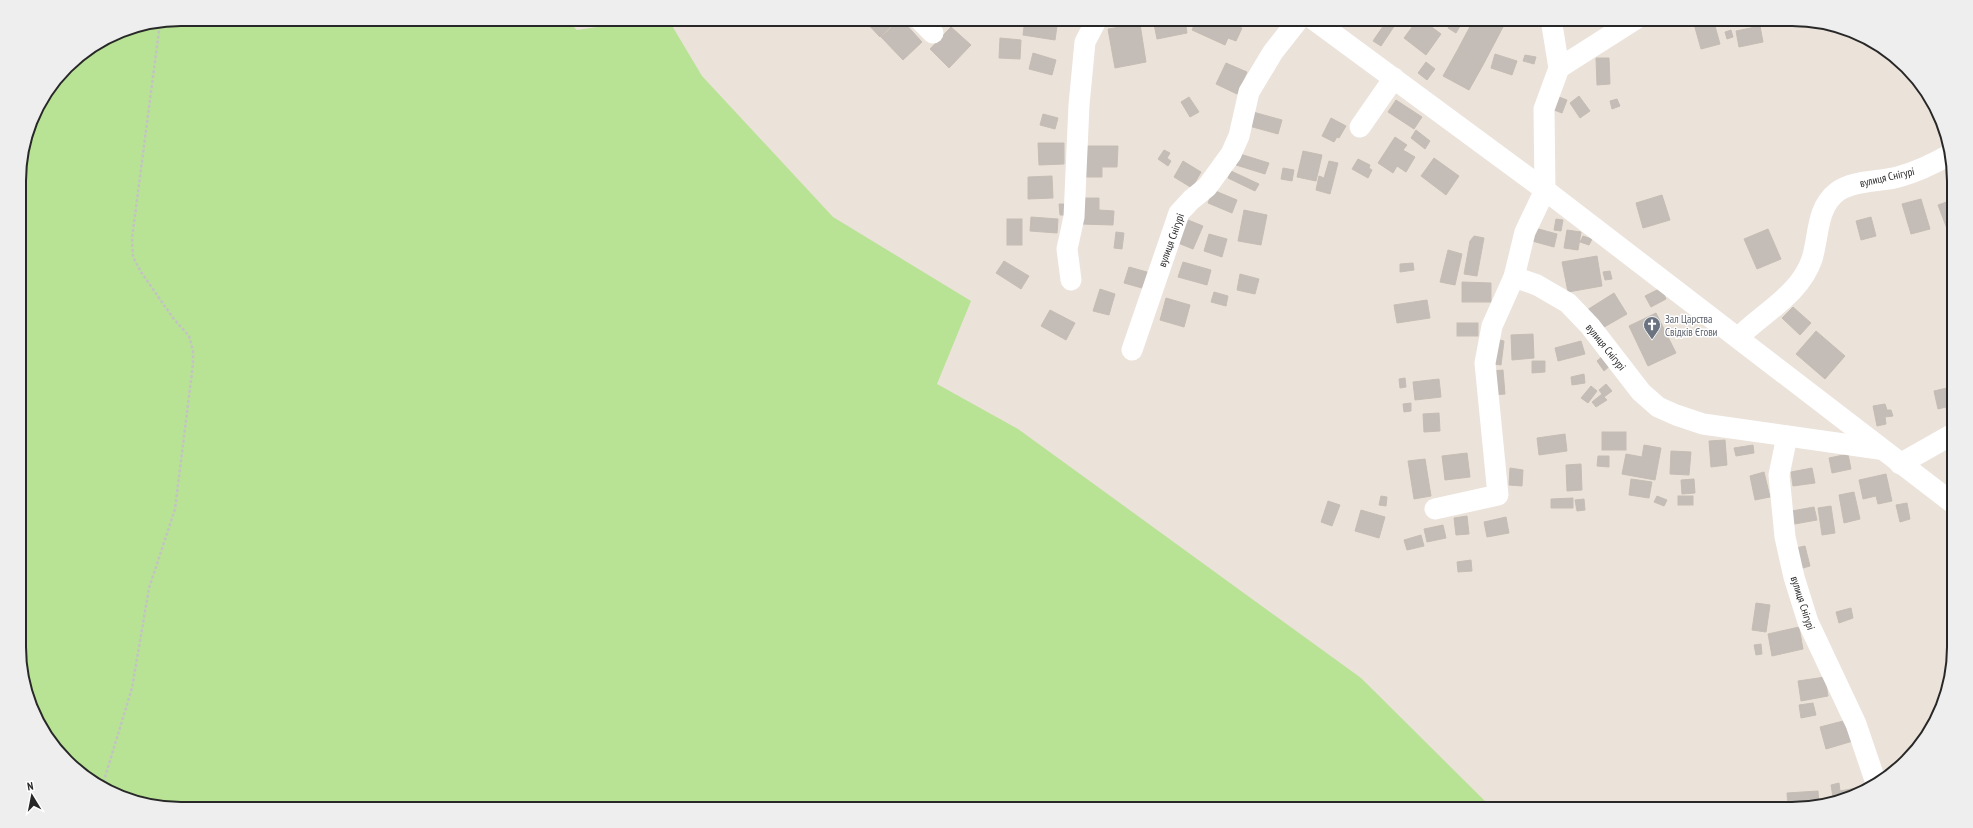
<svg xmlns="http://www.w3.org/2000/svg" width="1973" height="828" font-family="'PT Sans Narrow',sans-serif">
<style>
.green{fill:#b8e395}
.building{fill:#c3bcb7;stroke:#c6beb4}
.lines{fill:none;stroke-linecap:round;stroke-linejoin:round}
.path{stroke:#c3c3c3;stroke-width:2.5;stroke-dasharray:3 2;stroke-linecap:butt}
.minor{stroke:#fff;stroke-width:21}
.labels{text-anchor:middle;stroke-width:3;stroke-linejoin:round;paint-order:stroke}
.street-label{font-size:11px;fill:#282828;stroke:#fff}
.worship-label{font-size:11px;fill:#5b616d;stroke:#fff;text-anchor:start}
.rim{fill:none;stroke:#282828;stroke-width:2}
</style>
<rect width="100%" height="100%" fill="#ebe2da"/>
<polygon class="green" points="181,19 565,19 577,30 650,19 668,19 702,76 833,217 971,301 937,384 1018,429 1361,678 1493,809 181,809 119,797 83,776 53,746 31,709 20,668 19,170 36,109 74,59 119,31"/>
<g class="building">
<polygon points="863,19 899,19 880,37"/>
<polygon points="901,19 922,42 903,60 881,37"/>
<polygon points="1025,19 1058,19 1055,40 1023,35"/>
<polygon points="1153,19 1185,19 1187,33 1157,39"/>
<polygon points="1197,19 1234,19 1232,23 1242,28 1236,41 1228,38 1225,45 1192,30"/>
<polygon points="1388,19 1399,19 1381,46 1373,41"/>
<polygon points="1418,19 1421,19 1441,34 1426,55 1404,38"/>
<polygon points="1453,19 1464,19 1456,33 1448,28"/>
<polygon points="1474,19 1487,19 1503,27 1483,65 1457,51"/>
<polygon points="1713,19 1720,44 1701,49 1694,24"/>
<polygon points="1140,24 1146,62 1115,68 1108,29"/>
<polygon points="1760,26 1763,42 1739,47 1736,31"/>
<polygon points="951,27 971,45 949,68 930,49"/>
<polygon points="1731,30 1733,37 1727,39 1725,32"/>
<polygon points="1000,38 1021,40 1020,59 999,58"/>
<polygon points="1457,51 1483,65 1469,90 1443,76"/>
<polygon points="1033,53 1056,60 1052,75 1029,69"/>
<polygon points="1495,54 1517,61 1512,75 1491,68"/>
<polygon points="1525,55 1536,57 1534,64 1523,61"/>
<polygon points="1596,58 1609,58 1610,84 1597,85"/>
<polygon points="1426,62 1435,69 1427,80 1418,73"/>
<polygon points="1226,63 1247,72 1237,94 1216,84"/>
<polygon points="1579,96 1590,111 1580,118 1570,103"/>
<polygon points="1189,97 1199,112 1190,117 1181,102"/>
<polygon points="1559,97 1567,100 1562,113 1554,110"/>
<polygon points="1617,99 1620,106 1612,109 1610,101"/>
<polygon points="1396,100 1422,117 1414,129 1388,112"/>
<polygon points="1253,112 1282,120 1278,134 1249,126"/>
<polygon points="1043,114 1058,118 1055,129 1040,125"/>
<polygon points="1331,118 1346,126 1339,138 1337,137 1334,142 1322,136"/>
<polygon points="1416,130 1430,141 1425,149 1411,138"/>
<polygon points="1395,137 1407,145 1403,150 1415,157 1406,172 1397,166 1393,173 1378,163"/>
<polygon points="1038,143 1064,143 1064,164 1039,165"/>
<polygon points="1085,146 1118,146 1117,167 1102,167 1102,177 1085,177"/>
<polygon points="1164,150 1170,153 1167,158 1171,161 1168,166 1158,159"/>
<polygon points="1303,151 1322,155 1316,181 1297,177"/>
<polygon points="1240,154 1269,163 1265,174 1236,165"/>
<polygon points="1434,158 1459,176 1446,195 1421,176"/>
<polygon points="1358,159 1370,165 1369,168 1372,170 1368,178 1352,169"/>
<polygon points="1183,161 1201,172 1192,188 1174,177"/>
<polygon points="1329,161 1338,163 1330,194 1316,190 1319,176 1324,178"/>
<polygon points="1283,168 1294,170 1292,181 1281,179"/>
<polygon points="1231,171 1259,184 1255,191 1228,178"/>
<polygon points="1052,176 1053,198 1028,199 1028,177"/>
<polygon points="1213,190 1237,200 1232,213 1208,203"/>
<polygon points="1662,195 1670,220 1643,228 1636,203"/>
<polygon points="1083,198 1099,198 1099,210 1114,211 1113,225 1081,224"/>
<polygon points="1921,199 1930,229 1911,234 1902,204"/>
<polygon points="1952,200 1953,232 1949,234 1938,205"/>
<polygon points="1059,204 1068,204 1069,215 1060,215"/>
<polygon points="1244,210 1267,215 1261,245 1238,241"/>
<polygon points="1031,217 1058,219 1057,233 1030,231"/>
<polygon points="1871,217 1876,236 1861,240 1856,221"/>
<rect x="1007" y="219" width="15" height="26"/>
<polygon points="1556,219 1563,220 1561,231 1554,230"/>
<polygon points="1188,220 1203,226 1193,249 1178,243"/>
<polygon points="1535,228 1557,234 1554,247 1532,241"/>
<polygon points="1768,229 1781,259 1757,269 1744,239"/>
<polygon points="1567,230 1581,232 1578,250 1564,248"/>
<polygon points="1116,232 1124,233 1122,249 1114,248"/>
<polygon points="1209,234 1227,239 1222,257 1204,251"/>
<polygon points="1474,236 1484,238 1477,276 1464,274 1470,241"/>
<polygon points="1583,236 1592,239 1589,245 1580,242"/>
<polygon points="1448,250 1462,254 1455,285 1440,282"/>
<polygon points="1597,256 1602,286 1568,292 1562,262"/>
<polygon points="1004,261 1029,276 1021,289 996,273"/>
<polygon points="1183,262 1211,270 1207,285 1178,277"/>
<polygon points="1413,263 1414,270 1400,272 1400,264"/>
<polygon points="1129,267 1147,272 1142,288 1124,283"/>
<polygon points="1610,271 1612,279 1605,280 1603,272"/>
<polygon points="1240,274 1259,279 1255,294 1237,290"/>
<polygon points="1462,282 1491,283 1491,302 1462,302"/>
<polygon points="1661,288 1666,299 1651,307 1645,296"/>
<polygon points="1100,289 1115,294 1109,315 1093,311"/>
<polygon points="1214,292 1228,296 1226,306 1211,302"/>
<polygon points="1614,293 1627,314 1599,330 1587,310"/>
<polygon points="1166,298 1190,305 1184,327 1160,320"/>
<polygon points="1427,300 1430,318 1397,323 1394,305"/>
<polygon points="1793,307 1811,323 1800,335 1782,318"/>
<polygon points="1050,310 1075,323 1066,340 1041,326"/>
<polygon points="1656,313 1676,353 1648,366 1629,326"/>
<rect x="1457" y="323" width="21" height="13"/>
<polygon points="1816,331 1845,356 1825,379 1796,354"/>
<polygon points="1533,334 1534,358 1512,360 1511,335"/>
<polygon points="1496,339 1504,341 1501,365 1493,364"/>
<polygon points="1581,341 1585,354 1558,361 1555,348"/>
<polygon points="1605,354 1612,364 1604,371 1597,361"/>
<polygon points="1532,361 1545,361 1545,372 1532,373"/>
<polygon points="1503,370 1505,394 1493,395 1491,371"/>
<polygon points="1584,374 1585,383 1572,385 1571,377"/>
<polygon points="1405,378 1406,387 1400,388 1399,379"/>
<polygon points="1439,379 1441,397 1415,400 1413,382"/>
<polygon points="1606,384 1612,391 1604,397 1607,400 1596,407 1592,402 1602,394 1599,390"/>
<polygon points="1591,386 1597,391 1588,403 1581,398"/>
<polygon points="1951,387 1953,387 1953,412 1947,413 1946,407 1938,409 1934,391"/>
<polygon points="1411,403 1411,411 1404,412 1403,404"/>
<polygon points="1885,404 1887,410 1891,410 1893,416 1885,417 1886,424 1877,426 1873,406"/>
<polygon points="1439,413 1440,431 1424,432 1423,414"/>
<rect x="1602" y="432" width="24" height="18"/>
<polygon points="1565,434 1567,451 1539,455 1537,438"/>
<polygon points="1725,440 1727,465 1711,467 1709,441"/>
<polygon points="1644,445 1661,448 1655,480 1622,474 1626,454 1642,457"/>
<polygon points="1753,445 1754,453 1736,456 1734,448"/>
<polygon points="1953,446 1953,465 1949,465 1946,447"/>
<polygon points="1671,451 1691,452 1689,475 1670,474"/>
<polygon points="1467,453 1470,477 1445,480 1442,456"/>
<polygon points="1848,454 1851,469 1832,473 1829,458"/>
<polygon points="1598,456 1609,456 1609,467 1597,466"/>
<polygon points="1425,459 1431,496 1414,499 1408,461"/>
<polygon points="1581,464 1582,490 1567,491 1566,465"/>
<polygon points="1510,468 1523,470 1522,486 1509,485"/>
<polygon points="1812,468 1815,483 1793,486 1791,472"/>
<polygon points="1764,472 1770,497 1755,500 1750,476"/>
<polygon points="1886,474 1892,501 1878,504 1876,496 1863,499 1859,480"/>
<polygon points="1631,479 1652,482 1649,498 1629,495"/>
<polygon points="1694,479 1695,493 1682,494 1681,480"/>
<polygon points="1854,492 1860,519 1844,523 1839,495"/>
<polygon points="1381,496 1387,497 1386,506 1379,505"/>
<polygon points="1657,496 1667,500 1664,506 1654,502"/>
<rect x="1678" y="496" width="15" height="9"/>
<polygon points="1573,498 1573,508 1551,508 1551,499"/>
<polygon points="1584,499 1585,510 1577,511 1575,500"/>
<polygon points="1328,501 1340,505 1332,526 1321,522"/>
<polygon points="1907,503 1910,519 1900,522 1896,505"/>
<polygon points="1831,506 1835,533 1822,535 1818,508"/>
<polygon points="1814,507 1817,520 1789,525 1786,512"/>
<polygon points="1361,510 1385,517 1379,538 1355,531"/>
<polygon points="1467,516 1469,534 1456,535 1454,518"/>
<polygon points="1506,517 1509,533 1487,537 1484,522"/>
<polygon points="1443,525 1446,538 1427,542 1424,529"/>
<polygon points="1421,535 1424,546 1407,550 1404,540"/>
<polygon points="1805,546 1810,566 1796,570 1791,549"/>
<polygon points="1471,560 1472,571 1458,572 1457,562"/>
<polygon points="1756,603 1770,605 1766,632 1752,630"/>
<polygon points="1851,608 1853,618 1839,623 1836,612"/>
<polygon points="1799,627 1803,649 1772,656 1768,634"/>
<polygon points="1761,644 1762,654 1756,655 1754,645"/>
<polygon points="1825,677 1828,696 1801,701 1798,681"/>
<polygon points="1813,703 1816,715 1801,718 1799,705"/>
<polygon points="1847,720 1853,741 1826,749 1820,727"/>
<polygon points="1839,783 1840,791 1862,787 1863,790 1843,801 1842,795 1833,797 1831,785"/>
<polygon points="1818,791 1819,805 1802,809 1788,809 1787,793"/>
</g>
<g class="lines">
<polyline class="path" points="102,787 132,688 149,588 175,509 193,364 193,351 189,336 173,318 141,272 133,257 132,238 160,23"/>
<g class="minor">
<polyline points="919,19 933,33"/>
<polyline points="1313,19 1545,190 1954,504"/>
<polyline points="1551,19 1559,68 1544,109 1545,190 1525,232 1514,277 1537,285 1568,303 1590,326 1641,392 1658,407 1676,415 1703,424 1879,449"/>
<polyline points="1559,68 1636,19"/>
<polyline points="1360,127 1394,78"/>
<polyline points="1071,280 1067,249 1074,217 1079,105 1085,42 1097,19"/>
<path d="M 1738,338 C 1762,313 1800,295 1812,259 C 1819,237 1816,208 1837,192 C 1853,180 1879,182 1898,177 C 1917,172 1935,163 1951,154"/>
<polyline points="1132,350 1179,213 1191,200 1207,187 1231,154 1239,136 1249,92 1273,52 1299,19"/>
<polyline points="1787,436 1779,475 1785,537 1794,577 1808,622 1856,724 1876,783"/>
<polyline points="1900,464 1953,434"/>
<polyline points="1435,509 1498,495 1485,363 1492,326 1514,277"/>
</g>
</g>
<defs>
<symbol id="church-pin" viewBox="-11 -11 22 30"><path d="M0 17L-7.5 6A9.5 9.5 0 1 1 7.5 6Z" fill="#6b7280" stroke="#fff"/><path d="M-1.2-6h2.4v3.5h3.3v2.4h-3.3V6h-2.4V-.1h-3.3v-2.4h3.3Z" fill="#fff"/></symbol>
</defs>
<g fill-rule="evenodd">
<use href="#church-pin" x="1642" y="315" width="20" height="27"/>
</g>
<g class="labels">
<g class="street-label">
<text transform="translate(1887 177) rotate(-13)" y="4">вулиця Снігурі</text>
<text transform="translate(1171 240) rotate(-70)" y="4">вулиця Снігурі</text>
<text transform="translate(1606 347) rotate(51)" y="4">вулиця Снігурі</text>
<text transform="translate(1803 603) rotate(72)" y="4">вулиця Снігурі</text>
</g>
<g class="worship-label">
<text x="1665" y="323">Зал Царства<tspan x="1665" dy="13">Свідків Єгови</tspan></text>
</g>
</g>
<path d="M0 0H1973V828H0ZM181 26H1792A155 155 0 0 1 1947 181V647A155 155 0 0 1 1792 802H181A155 155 0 0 1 26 647V181A155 155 0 0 1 181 26Z" fill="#eee" fill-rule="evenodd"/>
<path class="rim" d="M181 26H1792A155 155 0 0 1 1947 181V647A155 155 0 0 1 1792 802H181A155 155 0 0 1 26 647V181A155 155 0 0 1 181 26Z"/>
<g transform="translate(32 796) rotate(350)" stroke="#ffffff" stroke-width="3" paint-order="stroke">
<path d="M0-3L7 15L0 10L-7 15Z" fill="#282828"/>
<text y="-6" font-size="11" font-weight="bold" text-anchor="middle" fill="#282828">N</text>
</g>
</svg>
